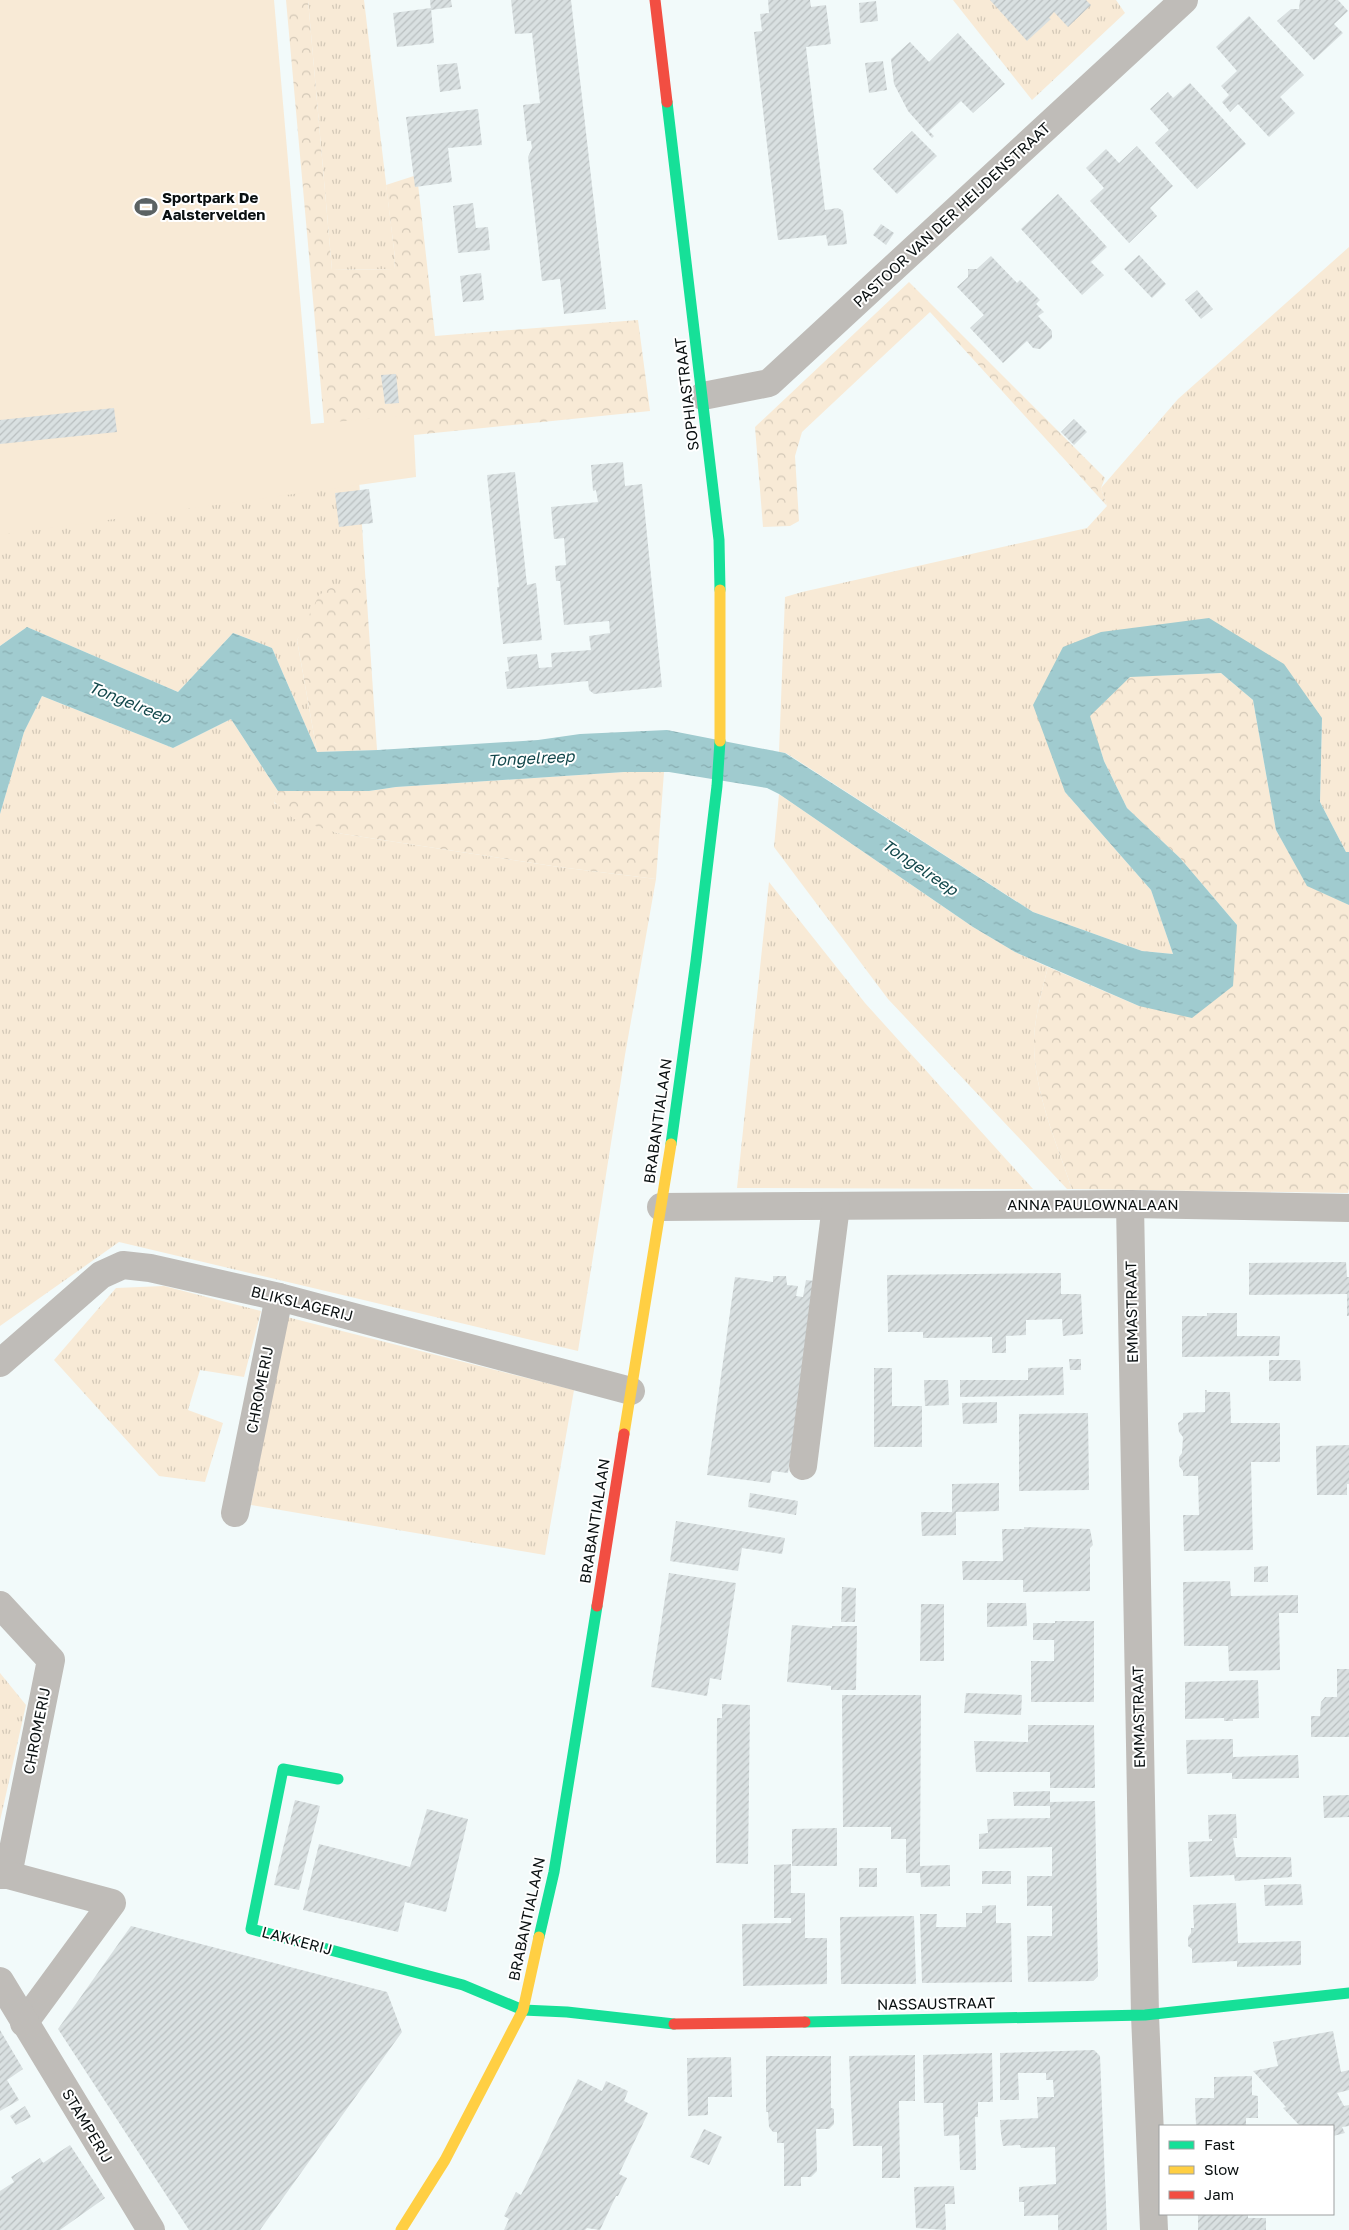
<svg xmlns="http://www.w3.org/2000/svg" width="1349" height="2230" font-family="'Golos Text',sans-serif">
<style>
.grass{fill:url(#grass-tufts)}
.forest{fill:url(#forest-crowns)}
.garden{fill:#f8ead6}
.water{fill:url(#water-ripples)}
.building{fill:url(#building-hatch)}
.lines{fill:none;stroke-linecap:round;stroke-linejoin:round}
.street{stroke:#bfbcb8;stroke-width:28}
.fast{stroke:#16e098;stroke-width:11}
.slow{stroke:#ffcf43;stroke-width:11}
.jam{stroke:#f24e42;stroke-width:11}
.labels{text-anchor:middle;stroke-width:4;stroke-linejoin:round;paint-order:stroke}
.poi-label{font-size:15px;font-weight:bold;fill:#0a1011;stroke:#fff;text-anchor:start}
.street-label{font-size:15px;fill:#0a1011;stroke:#fff}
.water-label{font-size:16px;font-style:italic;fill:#12474b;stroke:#fff}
</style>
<defs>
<pattern id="grass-tufts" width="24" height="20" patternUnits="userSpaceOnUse" patternTransform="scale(1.25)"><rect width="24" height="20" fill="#f8ead6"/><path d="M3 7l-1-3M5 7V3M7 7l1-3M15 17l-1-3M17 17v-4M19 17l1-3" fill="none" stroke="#d3c8b7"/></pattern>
<pattern id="forest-crowns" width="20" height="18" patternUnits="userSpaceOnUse" patternTransform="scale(1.25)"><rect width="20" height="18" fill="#f8ead6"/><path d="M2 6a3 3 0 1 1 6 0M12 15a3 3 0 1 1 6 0" fill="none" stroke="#d3c8b7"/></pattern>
<pattern id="water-ripples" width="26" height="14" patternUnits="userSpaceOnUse" patternTransform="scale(1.25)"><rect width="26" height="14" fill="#a0cbcf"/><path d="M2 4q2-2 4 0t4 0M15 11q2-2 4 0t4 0" fill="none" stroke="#88adb1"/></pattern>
<pattern id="building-hatch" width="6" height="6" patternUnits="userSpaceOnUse" patternTransform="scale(1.25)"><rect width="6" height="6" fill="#d9e0e1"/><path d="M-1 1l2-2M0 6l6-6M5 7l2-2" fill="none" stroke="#b9bfc0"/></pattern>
</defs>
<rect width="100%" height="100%" fill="#f2fafa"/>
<g class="grass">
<polygon points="308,0 364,0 395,258 394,269 332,270"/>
<polygon points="953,0 1116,0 1125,13 1032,100"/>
<polygon points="1349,247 1349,852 1346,852 1320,802 1322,718 1209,618 1065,792 1151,890 1173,954 1142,951 1033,912 786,753 779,752 785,597 802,592 1087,528 1107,506 1101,488 1178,399"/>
<polygon points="359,479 366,587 332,587 297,640 317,752 272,648 233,633 178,692 27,627 0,646 0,521"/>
<polygon points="42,696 173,748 231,719 278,791 274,803 337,833 559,867 656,879 625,1055 578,1351 119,1242 0,1326 0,814 24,732"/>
<path d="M 779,794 L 973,927 L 1015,952 L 1048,967 C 1042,990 1035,1015 1034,1039 C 1033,1090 1056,1141 1072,1189 L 1067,1189 L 888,999 L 774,847 Z"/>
<polygon points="769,882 865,1003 1033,1189 737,1188"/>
<polygon points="164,1286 261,1311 244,1377 200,1370 188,1410 223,1423 205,1482 159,1476 54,1360 116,1288"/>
<polygon points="287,1317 574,1390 545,1555 251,1505"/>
<polygon points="0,1673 26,1705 0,1821"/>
</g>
<g class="forest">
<polygon points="286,0 308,0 332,270 394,269 395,258 386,185 417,175 435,336 638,320 650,411 326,444"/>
<polygon points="909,282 1105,478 1101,488 1107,506 930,312 802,432 795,456 799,521 790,526 763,527 755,427"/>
<polygon points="332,587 366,587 377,750 317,752 297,640 319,595"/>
<path d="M 1221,673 L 1253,700 L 1276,830 L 1307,885 L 1349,905 L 1349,1189 L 1348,1193 L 1072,1189 C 1056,1141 1033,1090 1034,1039 C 1035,1015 1042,990 1048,967 L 1139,1006 L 1237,925 L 1180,858 L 1127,808 L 1104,761 L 1090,716 L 1130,677 Z"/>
<polygon points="624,772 664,772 656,879 559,867 337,833 294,819 274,802 278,791 369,791 396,787"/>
</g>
<polygon class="garden" points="0,0 274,0 311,424 413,415 416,477 0,535"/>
<polygon class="water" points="1209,618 1284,664 1322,718 1320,802 1346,852 1349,852 1349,905 1307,886 1276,830 1253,700 1221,673 1130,677 1090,716 1104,761 1127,808 1180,858 1237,925 1233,986 1192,1018 1139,1006 1015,952 973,927 779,794 767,788 669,772 624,772 396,787 369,791 278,791 231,719 173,748 42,696 24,732 0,814 0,646 27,627 178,692 233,633 272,648 317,752 378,750 538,740 580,734 667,730 785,753 1033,912 1142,951 1173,954 1151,890 1065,792 1033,705 1063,647 1101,632"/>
<g class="building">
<polygon points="430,0 451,0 452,7 431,10"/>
<polygon points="511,0 571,0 606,309 564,314 560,279 542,281 528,157 532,148 531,141 527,141 523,105 540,103 532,33 515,34"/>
<polygon points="768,0 810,0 811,7 826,5 831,44 806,47 825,210 838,208 843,211 847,244 828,246 826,235 778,240 754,32 762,31 760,14 769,13"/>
<polygon points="990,0 1086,0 1091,5 1068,27 1054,12 1049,18 1051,19 1027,41"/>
<polygon points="1300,0 1338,0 1348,11 1334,24 1343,33 1314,60 1277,21 1291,9 1299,9"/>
<polygon points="876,1 878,21 860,23 859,3"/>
<polygon points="431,8 434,43 397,47 393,13"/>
<polygon points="1249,16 1304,75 1280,97 1295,113 1269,137 1238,104 1230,112 1222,102 1229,95 1221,86 1237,71 1216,47"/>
<polygon points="958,33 1005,84 973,113 961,101 929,131 934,136 932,138 908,111 894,84 891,59 910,42 929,62"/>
<polygon points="883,61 887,90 869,93 865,63"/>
<polygon points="457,63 461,89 440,92 437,65"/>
<polygon points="1190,83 1246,144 1197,189 1155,143 1169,130 1150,109 1168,92 1173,98"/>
<polygon points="478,109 482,145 448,148 452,182 415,187 406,117"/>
<polygon points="912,131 937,156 897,194 873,169"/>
<polygon points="1137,146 1173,186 1150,208 1157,216 1129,243 1090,201 1104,188 1086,168 1106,149 1119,163"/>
<polygon points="1058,194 1107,247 1091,262 1104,275 1082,295 1021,229"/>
<polygon points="473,203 476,228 488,227 490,250 458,253 453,206"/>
<polygon points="881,224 894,233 886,245 873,235"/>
<polygon points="1139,255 1166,284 1152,298 1124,269"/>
<polygon points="991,256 1017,283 1020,280 1040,300 1036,304 1044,312 1038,316 1052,331 1052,338 1040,349 1033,348 1027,341 1003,363 970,328 984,315 957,287 968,277 968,269 977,269"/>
<polygon points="481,273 484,300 463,302 460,276"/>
<polygon points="1197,290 1213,309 1201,319 1185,300"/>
<polygon points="396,374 399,403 385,404 381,375"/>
<polygon points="114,408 117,432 0,444 0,420"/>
<polygon points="1074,419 1087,432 1074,445 1061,432"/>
<polygon points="623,462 625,486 642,484 662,687 594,694 589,690 588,681 507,689 505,672 509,671 507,657 537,654 539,668 552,667 551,653 591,650 589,636 610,633 609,621 564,625 560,581 556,581 555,566 566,565 564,538 554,539 551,507 598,502 596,490 593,491 591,465"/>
<polygon points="515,472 527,585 536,583 542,640 503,644 497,587 499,587 487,475"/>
<polygon points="369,489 373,523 339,527 335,493"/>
<polygon points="1346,1262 1347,1277 1349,1277 1349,1316 1347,1316 1347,1294 1249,1295 1249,1263"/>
<polygon points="1061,1273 1061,1294 1081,1294 1083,1334 1063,1336 1062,1319 1026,1320 1026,1335 1006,1336 1006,1353 992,1353 992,1337 923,1338 923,1332 888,1332 887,1275"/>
<polygon points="773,1276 786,1276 787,1285 798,1286 796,1296 803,1297 806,1280 824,1282 807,1343 788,1473 772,1471 770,1483 707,1475 735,1277 773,1282"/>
<polygon points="1207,1313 1237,1313 1237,1336 1280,1336 1279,1356 1182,1357 1182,1316 1207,1316"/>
<polygon points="1069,1359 1081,1359 1081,1370 1070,1370"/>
<polygon points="1269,1360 1300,1360 1301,1381 1269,1381"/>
<polygon points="1063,1367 1064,1395 960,1397 960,1380 1028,1380 1028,1368"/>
<polygon points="874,1368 892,1368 892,1406 922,1406 922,1447 874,1447"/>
<polygon points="924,1380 948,1380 949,1405 925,1406"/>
<polygon points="1205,1390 1207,1390 1207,1392 1230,1392 1231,1423 1280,1423 1280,1462 1251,1462 1253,1550 1184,1551 1183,1515 1199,1515 1198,1476 1183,1476 1183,1471 1179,1466 1179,1457 1182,1453 1183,1437 1179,1432 1178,1423 1183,1419 1183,1413 1205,1412"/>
<polygon points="997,1402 997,1423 963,1424 962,1403"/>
<polygon points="1088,1413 1089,1490 1019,1491 1019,1414"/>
<polygon points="1349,1445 1349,1484 1347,1484 1347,1495 1317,1495 1316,1446"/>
<polygon points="999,1483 999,1511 956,1512 956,1535 922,1536 921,1512 952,1512 952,1484"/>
<polygon points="750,1493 798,1501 796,1515 748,1507"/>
<polygon points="676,1521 785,1538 782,1554 742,1548 738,1571 670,1561"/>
<polygon points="1024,1527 1090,1529 1093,1545 1090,1548 1090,1591 1023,1592 1023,1580 963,1580 962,1561 1003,1561 1002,1529 1024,1529"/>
<polygon points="1268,1566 1268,1582 1254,1582 1254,1567"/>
<polygon points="669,1573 736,1583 721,1680 710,1678 707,1696 651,1687"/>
<polygon points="1230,1581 1231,1596 1298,1595 1298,1613 1279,1613 1280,1670 1229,1671 1228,1646 1184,1646 1183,1582"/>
<polygon points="842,1587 856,1588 855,1622 841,1622"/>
<polygon points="987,1603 1026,1603 1027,1626 987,1627"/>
<polygon points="921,1604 944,1604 944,1661 920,1661"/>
<polygon points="1055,1621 1094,1621 1094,1702 1031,1702 1031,1661 1054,1661 1054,1640 1033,1640 1033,1623 1055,1623"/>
<polygon points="792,1625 832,1628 832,1626 857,1626 856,1690 831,1690 831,1686 787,1682"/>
<polygon points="1337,1669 1349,1669 1349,1737 1311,1737 1311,1716 1320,1716 1321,1702 1325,1697 1337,1697"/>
<polygon points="1258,1680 1259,1718 1233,1719 1233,1721 1224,1721 1224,1718 1185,1719 1185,1682"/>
<polygon points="966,1693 1022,1695 1021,1715 964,1713"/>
<polygon points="842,1695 921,1695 920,1866 950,1865 950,1886 921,1887 920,1873 906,1873 906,1839 891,1839 891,1827 843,1827"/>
<polygon points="722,1704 750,1705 748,1864 716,1863 717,1718 722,1718"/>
<polygon points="1028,1725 1094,1725 1095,1788 1050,1788 1050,1772 976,1772 974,1741 1028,1742"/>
<polygon points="1233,1739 1233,1757 1298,1755 1299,1778 1232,1779 1232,1773 1187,1774 1186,1740"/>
<polygon points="1050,1791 1050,1802 1095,1801 1098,1976 1093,1981 1028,1982 1027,1936 1052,1936 1052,1906 1027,1906 1027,1876 1052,1876 1052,1847 979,1849 979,1834 988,1833 987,1819 1050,1818 1050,1806 1014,1806 1013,1792"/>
<polygon points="1349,1795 1349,1817 1324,1818 1323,1796"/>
<polygon points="295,1800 320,1806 299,1890 274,1885"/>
<polygon points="427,1809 468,1819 446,1912 405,1902 398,1932 303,1910 319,1844 410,1867"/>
<polygon points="1236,1814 1237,1838 1233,1838 1236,1857 1291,1857 1292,1877 1235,1881 1234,1875 1190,1877 1188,1842 1212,1841 1212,1839 1209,1839 1208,1815"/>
<polygon points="837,1828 837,1866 792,1866 792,1829"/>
<polygon points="791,1864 791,1893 805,1893 805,1938 827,1938 827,1984 743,1986 742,1924 791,1923 791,1918 774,1918 774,1865"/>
<rect x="859" y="1868" width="18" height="19"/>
<rect x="982" y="1871" width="29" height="13"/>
<polygon points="1301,1884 1303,1905 1265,1906 1264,1885"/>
<polygon points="1236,1903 1238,1943 1301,1941 1301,1965 1237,1967 1237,1961 1192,1963 1192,1949 1188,1946 1188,1937 1191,1933 1191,1928 1194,1928 1193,1905"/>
<polygon points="996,1905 996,1923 1011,1923 1012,1982 922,1983 920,1914 937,1914 936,1927 966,1927 966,1913 982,1913 982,1906"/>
<polygon points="914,1916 916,1984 841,1984 840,1917"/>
<polygon points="131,1926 387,1992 402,2032 260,2230 189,2230 58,2029"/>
<polygon points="0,2030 23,2069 7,2080 19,2100 0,2111"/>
<polygon points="1333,2031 1341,2072 1349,2070 1349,2090 1337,2093 1344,2106 1349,2105 1349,2126 1342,2127 1345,2133 1333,2136 1333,2126 1300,2126 1283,2108 1286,2107 1253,2071 1278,2066 1273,2042"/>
<polygon points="1094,2050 1100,2056 1107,2230 1058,2230 1058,2215 1024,2216 1024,2202 1019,2202 1019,2187 1056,2184 1055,2147 1021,2148 1020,2145 1003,2146 1001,2134 1000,2120 1038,2118 1037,2097 1054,2097 1053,2080 1046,2080 1046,2073 1018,2073 1019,2100 1000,2100 1000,2053"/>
<polygon points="992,2053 993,2102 978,2102 978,2117 975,2117 976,2170 960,2170 959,2135 944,2136 943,2103 924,2103 923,2055"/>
<polygon points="915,2055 915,2101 899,2101 900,2178 882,2178 882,2146 853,2146 849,2056"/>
<polygon points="766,2056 831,2056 831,2108 834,2109 834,2124 829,2129 816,2129 817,2171 811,2177 801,2177 801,2186 784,2186 784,2143 777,2143 777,2132 773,2132 769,2127 768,2112 766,2112"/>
<polygon points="731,2057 732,2097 708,2097 708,2115 688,2116 687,2058"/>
<polygon points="1252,2076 1252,2095 1258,2096 1258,2118 1246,2118 1246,2126 1196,2126 1195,2098 1214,2098 1214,2077"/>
<polygon points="578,2079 602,2091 606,2081 628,2091 624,2101 648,2113 619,2174 627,2178 618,2196 616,2196 600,2230 587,2228 585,2230 504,2230 509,2219 504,2216 516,2192 521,2195"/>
<polygon points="25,2106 31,2117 16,2125 10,2116"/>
<polygon points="704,2129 722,2137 709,2165 690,2157"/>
<polygon points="70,2145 105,2198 60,2230 0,2230 0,2191 14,2182 11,2177 40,2158 43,2163"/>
<polygon points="954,2186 955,2204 945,2204 946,2230 916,2228 914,2187"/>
<polygon points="1198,2214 1248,2214 1248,2218 1266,2218 1266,2230 1198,2230"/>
</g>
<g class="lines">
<g class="street">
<polyline points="703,396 769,383 1184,0"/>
<polyline points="1130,1204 1145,2015 1154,2230"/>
<polyline points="661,1207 1130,1204 1349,1208"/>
<polyline points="0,1363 101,1275 123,1265 150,1268 279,1297 631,1391"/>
<polyline points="803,1466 836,1206"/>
<polyline points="235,1513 279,1297"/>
<polyline points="0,1605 51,1660 8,1875"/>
<polyline points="0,1875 8,1875 112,1903 24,2023"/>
<polyline points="0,1981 151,2230"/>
</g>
<g class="fast">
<polyline points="667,102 719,540 720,590"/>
<polyline points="671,1144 696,961 717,786 720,741"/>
<polyline points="338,1779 283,1769 251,1929 463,1985 523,2010 567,2012 674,2024"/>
<polyline points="539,1937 554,1872 597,1606"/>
<polyline points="805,2022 1145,2015 1349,1993"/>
</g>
<g class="slow">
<polyline points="720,741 720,590"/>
<polyline points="624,1434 671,1144"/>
<polyline points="401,2230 445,2160 523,2010 539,1937"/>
</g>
<g class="jam">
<polyline points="655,0 667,102"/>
<polyline points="597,1606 624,1434"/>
<polyline points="674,2024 805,2022"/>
</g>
</g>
<defs>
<symbol id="stadium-bare" viewBox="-9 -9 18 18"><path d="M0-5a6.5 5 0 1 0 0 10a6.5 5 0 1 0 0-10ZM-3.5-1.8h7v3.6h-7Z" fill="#5b6263" stroke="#fff" stroke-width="2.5" paint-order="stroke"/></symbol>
</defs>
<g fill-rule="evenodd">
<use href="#stadium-bare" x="130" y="191" width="32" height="32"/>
</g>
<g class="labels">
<g class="poi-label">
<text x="162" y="203">Sportpark De<tspan x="162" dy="17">Aalstervelden</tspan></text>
</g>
<g class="street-label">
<text transform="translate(952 215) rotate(-43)" y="5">PASTOOR VAN DER HEIJDENSTRAAT</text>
<text transform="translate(687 394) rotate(-97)" y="5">SOPHIASTRAAT</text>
<text transform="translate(658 1121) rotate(-82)" y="5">BRABANTIALAAN</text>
<text x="1093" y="1210">ANNA PAULOWNALAAN</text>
<text transform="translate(302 1304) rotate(14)" y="5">BLIKSLAGERIJ</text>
<text transform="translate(1132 1312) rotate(-91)" y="5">EMMASTRAAT</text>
<text transform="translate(260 1390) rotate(-79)" y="5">CHROMERIJ</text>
<text transform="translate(595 1521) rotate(-81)" y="5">BRABANTIALAAN</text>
<text transform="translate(1139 1717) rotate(-91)" y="5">EMMASTRAAT</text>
<text transform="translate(37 1731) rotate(-79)" y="5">CHROMERIJ</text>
<text transform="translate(527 1919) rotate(-78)" y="5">BRABANTIALAAN</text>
<text transform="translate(297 1941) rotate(15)" y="5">LAKKERIJ</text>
<text transform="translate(936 2004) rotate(-1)" y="5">NASSAUSTRAAT</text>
<text transform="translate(87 2126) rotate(59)" y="5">STAMPERIJ</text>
</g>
<g class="water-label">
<text transform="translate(130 702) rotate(22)" y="6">Tongelreep</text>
<text transform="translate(531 758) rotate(-3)" y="6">Tongelreep</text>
<text transform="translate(920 867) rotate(34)" y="6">Tongelreep</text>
</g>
</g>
<rect x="1159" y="2125" width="175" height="90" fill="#ffffff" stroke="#9d9fa0"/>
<rect x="1169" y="2141" width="25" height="8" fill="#16e098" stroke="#9d9fa0"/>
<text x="1204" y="2150" font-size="15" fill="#0a1011">Fast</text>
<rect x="1169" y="2166" width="25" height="8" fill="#ffcf43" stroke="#9d9fa0"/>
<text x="1204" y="2175" font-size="15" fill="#0a1011">Slow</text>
<rect x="1169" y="2191" width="25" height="8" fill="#f24e42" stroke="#9d9fa0"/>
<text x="1204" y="2200" font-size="15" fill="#0a1011">Jam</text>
</svg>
